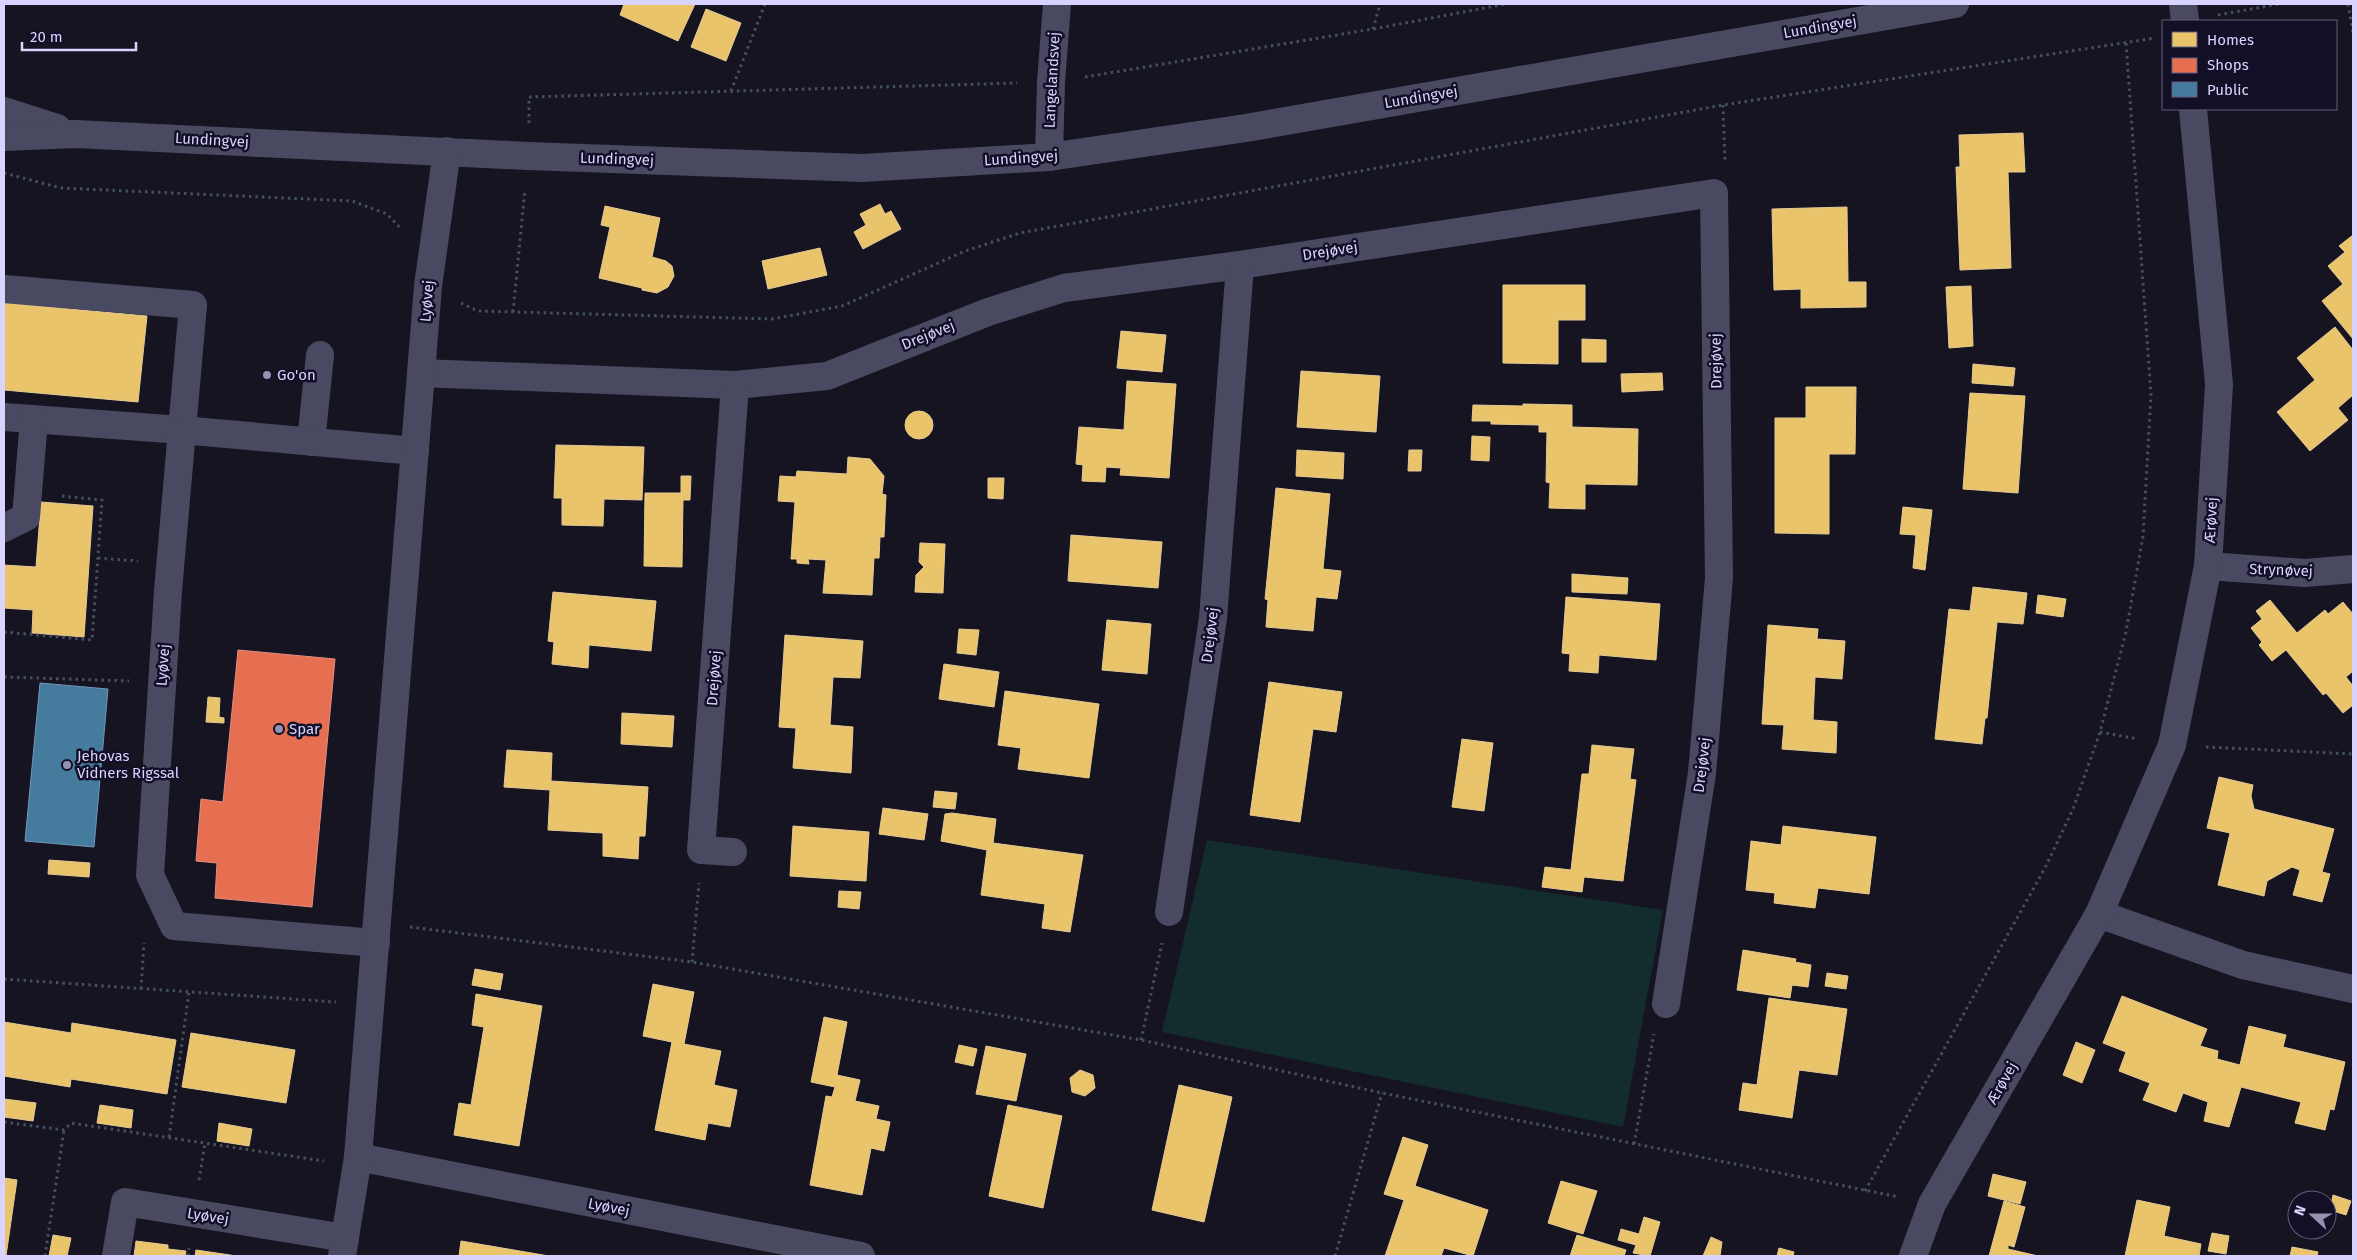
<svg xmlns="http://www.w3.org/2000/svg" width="2357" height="1260" font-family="'Fira Sans',sans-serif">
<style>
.green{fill:#132c2d}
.homes{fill:#e9c46a;stroke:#e4c997}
.shops{fill:#e76f51;stroke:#e38d85}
.public{fill:#457b9d;stroke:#7196ba}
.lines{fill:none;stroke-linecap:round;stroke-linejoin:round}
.path{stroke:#44505f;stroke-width:3;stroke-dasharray:2.5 4;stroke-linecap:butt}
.minor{stroke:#4a4962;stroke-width:28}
.poi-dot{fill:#9591b1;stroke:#130f26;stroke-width:2}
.labels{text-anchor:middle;stroke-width:5;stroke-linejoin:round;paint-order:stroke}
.street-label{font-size:15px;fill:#d9d4ff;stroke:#130f26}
.poi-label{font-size:15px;fill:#d9d4ff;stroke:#130f26;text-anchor:start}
</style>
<rect width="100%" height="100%" fill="#161421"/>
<polygon class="green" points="1207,840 1663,910 1623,1127 1162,1032"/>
<g class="homes">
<polygon points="624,4 695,4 678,41 620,15"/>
<polygon points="706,9 741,23 726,61 691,47"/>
<polygon points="2023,133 2025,172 2008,172 2011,268 1960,270 1956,167 1960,167 1959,135"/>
<polygon points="880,204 885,214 891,211 901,229 863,249 854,232 866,225 860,214"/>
<polygon points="605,206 660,218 652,257 666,261 672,266 674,276 668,287 657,293 642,290 642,288 599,278 610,227 601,225"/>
<polygon points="1847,207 1848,282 1866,282 1866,307 1801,308 1801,289 1774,290 1772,209"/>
<polygon points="2353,235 2353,339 2322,301 2343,284 2328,266 2345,252 2339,246"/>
<polygon points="820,248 827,275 768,289 762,261"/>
<polygon points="1503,285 1585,285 1585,320 1558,320 1558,364 1503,363"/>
<polygon points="1971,286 1973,346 1949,348 1946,287"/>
<polygon points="4,303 147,316 138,402 4,390"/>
<polygon points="2335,327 2353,350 2353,395 2338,408 2348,420 2310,451 2277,412 2315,380 2297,358"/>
<polygon points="1121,331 1166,335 1162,372 1117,368"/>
<polygon points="1582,339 1606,340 1606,362 1582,362"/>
<polygon points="1973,364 2015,368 2013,386 1972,383"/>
<polygon points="1301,371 1380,376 1376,432 1297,427"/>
<polygon points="1662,373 1663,390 1622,392 1621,374"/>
<polygon points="1127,381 1176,384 1169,478 1120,475 1121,468 1106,467 1105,482 1082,481 1083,465 1076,464 1079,427 1124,430"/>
<polygon points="1806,387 1856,387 1855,454 1829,454 1829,534 1775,533 1775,418 1806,418"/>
<polygon points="1970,393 2025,396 2018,493 1963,489"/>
<polygon points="1523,404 1572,405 1572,427 1638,429 1637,485 1585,484 1585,509 1549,508 1550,483 1546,482 1547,432 1539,432 1539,425 1491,424 1491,421 1472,421 1473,405 1523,406"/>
<circle cx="919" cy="425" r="14"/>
<polygon points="1472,436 1490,437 1489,461 1471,460"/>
<polygon points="556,445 644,447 642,500 604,499 603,526 562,525 562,498 554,498"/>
<polygon points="1297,450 1344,453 1343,479 1296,476"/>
<polygon points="1409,450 1422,450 1421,471 1408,471"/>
<polygon points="848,457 870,459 884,476 882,494 886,495 884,537 880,537 879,558 874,558 872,595 823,593 826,560 808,559 809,564 797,563 797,559 791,559 795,502 778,501 780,476 796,477 797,471 847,474"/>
<polygon points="681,476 691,476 690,500 683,500 682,567 644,566 645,493 681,493"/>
<polygon points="988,478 1004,478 1003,499 988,498"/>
<polygon points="1276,488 1330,494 1323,569 1341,571 1337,599 1316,597 1313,631 1266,627 1268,600 1265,599"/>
<polygon points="41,502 93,506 84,637 32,633 33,610 4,608 4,565 36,567"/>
<polygon points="1903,507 1932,510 1925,570 1913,568 1916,535 1900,534"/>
<polygon points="1071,535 1162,542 1158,588 1068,581"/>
<polygon points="920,543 945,544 943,593 915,592 916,575 924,567 919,562"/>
<polygon points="1572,574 1628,578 1627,594 1572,592"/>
<polygon points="1973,587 2027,593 2023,624 1997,622 1987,718 1985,718 1982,744 1935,739 1949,609 1970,611"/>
<polygon points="553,592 656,601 651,651 589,645 588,668 552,664 554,642 548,641"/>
<polygon points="2038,595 2066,599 2063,617 2036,613"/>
<polygon points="1566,597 1660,604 1656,660 1599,655 1598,673 1569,671 1570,654 1562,653"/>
<polygon points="2270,600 2297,633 2325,610 2328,614 2343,602 2353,614 2353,671 2346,677 2353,686 2353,705 2343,713 2326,693 2323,695 2286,650 2272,661 2259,645 2262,642 2251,628 2262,619 2256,611"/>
<polygon points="1107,620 1151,624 1147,674 1102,670"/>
<polygon points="1768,625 1818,629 1817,639 1845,641 1842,679 1815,677 1813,720 1837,722 1836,753 1782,749 1784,725 1762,724"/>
<polygon points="959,629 979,630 976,655 957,653"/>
<polygon points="785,635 863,641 860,678 833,677 830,725 853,727 851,773 793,768 796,728 779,727"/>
<polygon points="944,664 999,672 994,707 939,699"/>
<polygon points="1269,682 1342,692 1336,732 1313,729 1300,822 1250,815"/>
<polygon points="1005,691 1099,704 1089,778 1018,769 1021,748 998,745"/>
<polygon points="208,697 220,698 219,717 224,718 224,723 206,722"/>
<polygon points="622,713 674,716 672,747 621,744"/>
<polygon points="1462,739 1493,743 1484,811 1452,807"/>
<polygon points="1592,745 1634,749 1630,779 1636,780 1623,881 1584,877 1582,892 1542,887 1545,867 1571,870 1582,774 1589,774"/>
<polygon points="507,750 552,753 551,781 648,787 645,836 639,836 638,859 603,856 603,833 548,830 550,790 504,787"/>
<polygon points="2219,777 2253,785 2251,796 2254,809 2334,829 2322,872 2330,874 2322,902 2293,895 2300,870 2292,867 2267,881 2264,896 2218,885 2230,833 2207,828"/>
<polygon points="935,791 957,793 955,809 933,807"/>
<polygon points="883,808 928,814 924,840 879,834"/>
<polygon points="952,813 996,819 993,843 1083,855 1070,932 1042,928 1045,904 981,895 987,850 941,841 945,814"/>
<polygon points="793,826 869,832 866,881 790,876"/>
<polygon points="1783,826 1876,837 1869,894 1818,888 1815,908 1774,903 1775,893 1746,890 1751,841 1781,845"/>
<polygon points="49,860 90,863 89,877 48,874"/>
<polygon points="839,891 861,892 859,909 838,907"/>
<polygon points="1743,950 1796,959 1795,962 1811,965 1808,987 1792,985 1790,998 1737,990"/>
<polygon points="475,969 503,974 500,990 472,985"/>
<polygon points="1827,973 1848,976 1846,989 1825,986"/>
<polygon points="653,984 694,992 684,1044 721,1051 714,1085 737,1090 730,1127 708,1123 705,1140 655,1130 672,1042 643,1036"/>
<polygon points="476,994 542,1006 519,1146 454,1135 459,1103 471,1105 484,1027 472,1025"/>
<polygon points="2122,996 2207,1029 2200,1046 2218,1051 2217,1059 2240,1065 2249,1026 2286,1035 2283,1047 2345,1062 2334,1110 2330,1109 2325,1130 2295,1123 2301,1102 2241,1087 2229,1127 2204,1121 2208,1102 2183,1093 2176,1112 2143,1100 2150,1083 2119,1071 2126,1052 2103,1043"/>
<polygon points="1769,998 1847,1009 1837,1075 1799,1070 1792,1118 1739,1110 1743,1083 1757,1085"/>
<polygon points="824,1017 847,1022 837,1075 860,1080 855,1101 879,1106 876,1119 890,1122 884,1151 871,1148 862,1195 810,1185 826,1096 832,1097 835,1087 811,1082"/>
<polygon points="4,1022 71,1033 72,1023 176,1040 167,1094 71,1079 70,1087 4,1076"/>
<polygon points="191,1033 295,1050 286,1103 182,1087"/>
<polygon points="2076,1042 2095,1050 2082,1083 2063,1075"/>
<polygon points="959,1045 977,1049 973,1066 955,1062"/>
<polygon points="986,1046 1026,1054 1016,1101 976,1094"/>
<polygon points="1080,1070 1093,1075 1095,1088 1085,1096 1072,1092 1070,1078"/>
<polygon points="1179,1085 1232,1097 1204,1222 1152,1210"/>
<polygon points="4,1099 36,1103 33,1121 4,1117"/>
<polygon points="100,1105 133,1110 131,1128 97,1123"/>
<polygon points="1008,1105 1062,1116 1043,1208 989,1196"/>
<polygon points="219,1123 252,1129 249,1146 217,1141"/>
<polygon points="1403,1137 1428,1145 1415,1186 1488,1210 1473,1256 1444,1248 1441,1256 1385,1256 1404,1200 1384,1194"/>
<polygon points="1993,1174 2026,1182 2020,1204 1988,1196"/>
<polygon points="4,1178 17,1180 6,1256 4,1256"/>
<polygon points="1561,1181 1597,1191 1583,1234 1548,1223"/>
<polygon points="2333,1195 2351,1201 2346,1215 2330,1210"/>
<polygon points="2137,1200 2170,1207 2164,1236 2201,1244 2199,1256 2125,1256"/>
<polygon points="2004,1201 2025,1207 2014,1247 2008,1245 2008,1249 2038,1256 1989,1256"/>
<polygon points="1644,1217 1660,1222 1650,1256 1633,1253 1636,1245 1618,1240 1621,1229 1639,1234"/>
<polygon points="2212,1233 2229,1236 2226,1254 2208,1251"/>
<polygon points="53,1235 71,1238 67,1256 49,1256"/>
<polygon points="1577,1235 1626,1250 1624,1256 1570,1256"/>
<polygon points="1711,1237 1722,1242 1720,1256 1703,1256"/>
<polygon points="136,1241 168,1245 168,1249 186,1251 185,1256 134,1256"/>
<polygon points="461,1241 549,1256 459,1256"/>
<polygon points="2292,1247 2318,1252 2317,1256 2290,1256"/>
<polygon points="1779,1248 1794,1252 1793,1256 1777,1256"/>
<polygon points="196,1250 237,1256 195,1256"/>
</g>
<polygon class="shops" points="238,650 335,659 312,907 215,898 217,863 196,861 201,799 223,802"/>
<polygon class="public" points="40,683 108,689 94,847 25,841"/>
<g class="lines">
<g class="path">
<polyline points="2348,4 2353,33"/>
<polyline points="2218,15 2279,4"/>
<polyline points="1373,29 1380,4"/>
<polyline points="1085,77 1373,29 1506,4"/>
<polyline points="731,91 765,4"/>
<polyline points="1723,105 1725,161"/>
<polyline points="529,123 529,97 1017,83"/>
<polyline points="4,173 61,188 352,201 387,214 402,230"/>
<polyline points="461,303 478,311 772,319 842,306 965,251 1020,233 1723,105 2155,38"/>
<polyline points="513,312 525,189"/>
<polyline points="98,558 138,561"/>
<polyline points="4,632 92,640 102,500 61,496"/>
<polyline points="4,677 129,681"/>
<polyline points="2100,732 2138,739"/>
<polyline points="2206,747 2353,754"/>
<polyline points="410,927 692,962 1141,1040 1382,1093 1899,1197"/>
<polyline points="692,962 699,883"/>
<polyline points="4,979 336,1002"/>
<polyline points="141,989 144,943"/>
<polyline points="1141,1040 1162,943"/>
<polyline points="4,1122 64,1130 71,1123 324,1161"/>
<polyline points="169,1137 189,992"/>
<polyline points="1634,1144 1654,1034"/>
<polyline points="199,1180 205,1143"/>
<polyline points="1865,1191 2046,866 2073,809 2100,732 2126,632 2143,536 2151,395 2126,42"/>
<polyline points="45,1256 64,1130"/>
<polyline points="188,1256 189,1248"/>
<polyline points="1335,1256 1382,1093"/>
</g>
<g class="minor">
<polyline points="2183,4 2185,21"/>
<polyline points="4,111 57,128"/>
<polyline points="4,137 75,134 528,156 862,168 1049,157 1246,128 1955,4"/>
<polyline points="1049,157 1051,82 1057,4"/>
<polyline points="4,289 193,305 182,430 4,417"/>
<polyline points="421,373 735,385 827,376 988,312 1064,288 1240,265 1714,193 1719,578 1702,773 1666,1004"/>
<polyline points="311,442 320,355"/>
<polyline points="4,528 26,517 34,419"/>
<polyline points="2208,566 2305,573 2353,569"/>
<polyline points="733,852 701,850 735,385"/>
<polyline points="1169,912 1213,618 1240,265"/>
<polyline points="2099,914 2243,965 2353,989"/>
<polyline points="376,943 174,926 150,875 168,591 182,430 415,451"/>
<polyline points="358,1157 861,1256"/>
<polyline points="116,1256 125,1202 345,1238"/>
<polyline points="342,1256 358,1157 428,286 447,151"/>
<polyline points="1913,1256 1932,1204 2099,914 2172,745 2208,566 2219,384 2193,109"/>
</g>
</g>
<g class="poi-dot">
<circle cx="267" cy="375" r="5"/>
<circle cx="279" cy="729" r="5"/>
<circle cx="67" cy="765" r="5"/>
</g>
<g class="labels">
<g class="street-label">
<text transform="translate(1820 27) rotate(-10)" y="5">Lundingvej</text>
<text transform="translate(1052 80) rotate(-87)" y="5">Langelandsvej</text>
<text transform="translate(1421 97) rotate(-10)" y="5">Lundingvej</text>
<text transform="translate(212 140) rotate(3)" y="5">Lundingvej</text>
<text transform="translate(1021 158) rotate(-4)" y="5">Lundingvej</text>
<text transform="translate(617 159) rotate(2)" y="5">Lundingvej</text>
<text transform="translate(1330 251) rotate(-9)" y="5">Drejøvej</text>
<text transform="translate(427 301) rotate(-85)" y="5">Lyøvej</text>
<text transform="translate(928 335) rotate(-22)" y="5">Drejøvej</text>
<text transform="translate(1716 361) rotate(-91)" y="5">Drejøvej</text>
<text transform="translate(2211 520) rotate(-87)" y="5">Ærøvej</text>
<text transform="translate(2281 570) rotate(2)" y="5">Strynøvej</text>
<text transform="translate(1210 635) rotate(-83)" y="5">Drejøvej</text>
<text transform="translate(163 665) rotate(-86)" y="5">Lyøvej</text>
<text transform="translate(714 678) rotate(-86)" y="5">Drejøvej</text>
<text transform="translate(1702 765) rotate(-83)" y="5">Drejøvej</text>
<text transform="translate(2002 1083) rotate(-60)" y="5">Ærøvej</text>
<text transform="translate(609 1207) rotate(11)" y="5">Lyøvej</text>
<text transform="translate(208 1216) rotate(9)" y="5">Lyøvej</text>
</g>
<g class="poi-label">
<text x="277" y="380">Go'on</text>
<text x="289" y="734">Spar</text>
<text x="77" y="761">Jehovas<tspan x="77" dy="17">Vidners Rigssal</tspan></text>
</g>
</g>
<rect width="2357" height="1260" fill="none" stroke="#d9d4ff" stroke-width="10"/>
<rect x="2162" y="20" width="175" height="90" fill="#130f26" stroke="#625e7d"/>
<rect x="2172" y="32" width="25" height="15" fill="#e9c46a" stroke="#625e7d"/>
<text x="2207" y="45" font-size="15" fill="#d9d4ff">Homes</text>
<rect x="2172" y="58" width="25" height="15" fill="#e76f51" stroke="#625e7d"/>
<text x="2207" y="70" font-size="15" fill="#d9d4ff">Shops</text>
<rect x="2172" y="82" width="25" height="15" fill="#457b9d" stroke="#625e7d"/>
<text x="2207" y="95" font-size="15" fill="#d9d4ff">Public</text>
<g transform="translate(2312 1215) rotate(291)"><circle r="24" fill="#130f26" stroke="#625e7d"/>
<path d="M0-4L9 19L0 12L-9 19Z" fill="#9591b1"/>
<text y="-8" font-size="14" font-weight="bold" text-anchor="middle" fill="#d9d4ff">N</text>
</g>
<path d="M22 42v8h114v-8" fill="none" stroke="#d9d4ff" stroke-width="2.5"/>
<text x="30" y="42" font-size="15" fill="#d9d4ff" stroke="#130f26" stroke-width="4" paint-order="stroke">20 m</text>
</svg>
